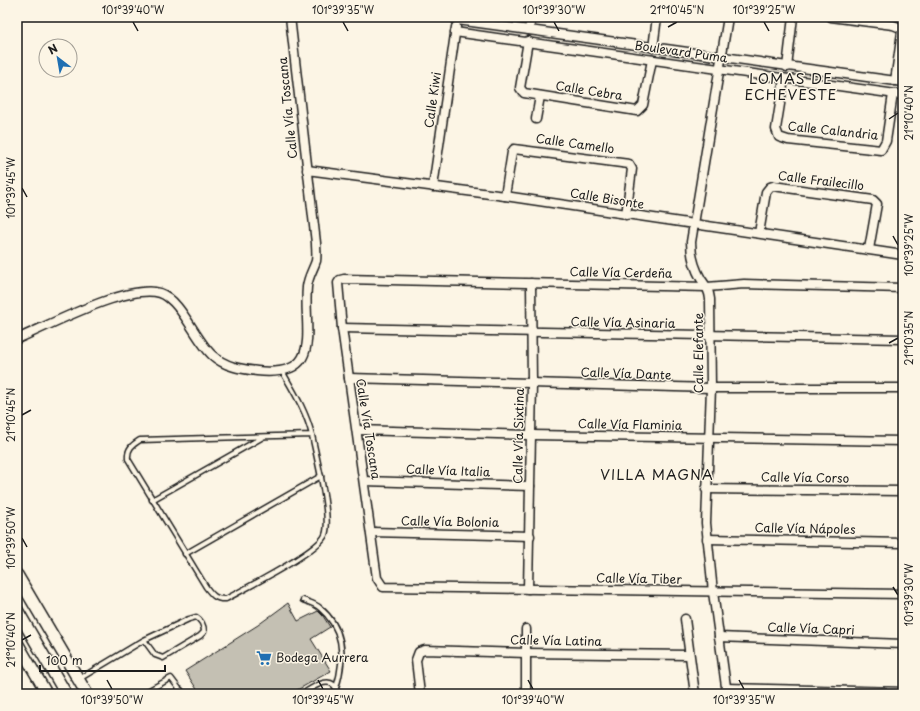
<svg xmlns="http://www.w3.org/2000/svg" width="920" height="711" font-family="'Playpen Sans',sans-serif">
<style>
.building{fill:#c4c0b3;stroke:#1c1c1c}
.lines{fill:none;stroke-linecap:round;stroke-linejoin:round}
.service-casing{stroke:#1c1c1c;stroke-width:7}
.minor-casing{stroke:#1c1c1c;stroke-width:11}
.tertiary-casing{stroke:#1c1c1c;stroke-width:13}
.secondary-casing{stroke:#1c1c1c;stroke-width:14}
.service{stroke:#fcf5e5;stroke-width:4}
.minor{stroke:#fcf5e5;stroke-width:8}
.tertiary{stroke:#fcf5e5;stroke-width:10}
.secondary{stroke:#fcf5e5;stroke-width:11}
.ticks{fill:none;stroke:#1c1c1c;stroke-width:1.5}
.labels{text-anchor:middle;stroke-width:3;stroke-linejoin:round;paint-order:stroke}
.street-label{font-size:12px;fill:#1c1c1c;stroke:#fcf5e5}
.poi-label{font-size:12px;fill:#1c1c1c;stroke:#fcf5e5;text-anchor:start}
.quarter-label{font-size:14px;letter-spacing:1px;fill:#1c1c1c;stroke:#fcf5e5}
.neatline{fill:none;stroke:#1c1c1c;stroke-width:1.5}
.ticks-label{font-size:10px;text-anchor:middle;fill:#1c1c1c}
</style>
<rect width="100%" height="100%" fill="#fcf5e5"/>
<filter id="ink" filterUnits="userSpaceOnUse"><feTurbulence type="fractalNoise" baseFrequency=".025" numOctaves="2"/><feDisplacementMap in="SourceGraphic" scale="8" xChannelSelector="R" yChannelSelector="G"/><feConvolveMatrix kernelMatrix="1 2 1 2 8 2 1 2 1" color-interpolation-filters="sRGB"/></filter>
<g filter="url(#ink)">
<polygon class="building" points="288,603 298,621 318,611 323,616 330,627 311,639 331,671 290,694 200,694 185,671 258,625"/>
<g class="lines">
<defs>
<g id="service">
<path d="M 282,371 C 294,392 306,411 312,435 C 316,455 332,518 325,535 C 318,552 246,588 226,599 C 216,600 212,595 206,587 L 128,459 C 127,449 132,445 140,440 L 312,435"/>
<polyline points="152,500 263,437"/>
<polyline points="185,554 321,476"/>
<path d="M 303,600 C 308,602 316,604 320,608 C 345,629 345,659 336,688"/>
<path d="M 79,679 L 144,640 L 189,619 L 196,617 C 201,620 204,625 204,632 L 200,636 L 163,658 L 155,655 L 144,640"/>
<polyline points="142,694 171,678 183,694"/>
<polyline points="174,694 181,690"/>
<path d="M 302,694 C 312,688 332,673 337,691 L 336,694"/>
</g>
<g id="minor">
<polyline points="831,17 893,25 903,29"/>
<polyline points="457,20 903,82"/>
<polyline points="529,30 531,17"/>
<polyline points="455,32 903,95"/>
<polyline points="528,41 520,88 524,93 637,111 643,105 652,60"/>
<polyline points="653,48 657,17"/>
<polyline points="787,67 793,17"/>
<polyline points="784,79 776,129 779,137 788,140 881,150 886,141 893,94"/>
<polyline points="895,81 903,25"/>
<polyline points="536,119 540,96"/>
<polyline points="307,170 505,196 903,255"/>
<polyline points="433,187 456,27"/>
<polyline points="505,196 512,152 514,149 629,164 632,169 626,215"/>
<polyline points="759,233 766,192 770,187 773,186 873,200 877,204 869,249"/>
<polyline points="903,288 744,284 707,287 344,279 340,280 338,283 342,328 377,578 383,587 903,594"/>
<polyline points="342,328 903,339"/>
<path d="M 17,339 C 48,326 128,283 160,293 C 181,300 195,339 212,355 C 225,367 241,369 257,371 C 325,378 303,330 307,287 C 308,277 313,270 316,261 C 317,255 316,249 316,243 L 290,17"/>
<polyline points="349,378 711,388 903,388"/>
<polyline points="357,430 531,435 903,441"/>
<polyline points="364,481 530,486"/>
<polyline points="706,489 903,491"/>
<polyline points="371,532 530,536"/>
<polyline points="707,539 903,543"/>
<polyline points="528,589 532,383 531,283"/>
<polyline points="685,619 695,694"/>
<polyline points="526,629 526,694"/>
<polyline points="719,637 903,644"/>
<polyline points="726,688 903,692"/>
<polyline points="420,694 416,660 419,652 425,650 526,653 689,655"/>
<path d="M 727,694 L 713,592 L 706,523 L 711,388 L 710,299 C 709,290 706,286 701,279 C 694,267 691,255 691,242 L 728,17"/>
</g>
<polyline id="tertiary" points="17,642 47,694"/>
<g id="secondary">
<polyline points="17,575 87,694"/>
<polyline points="17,610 66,694"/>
</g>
</defs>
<use href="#service" class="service-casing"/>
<use href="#minor" class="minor-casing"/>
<use href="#tertiary" class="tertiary-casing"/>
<use href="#secondary" class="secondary-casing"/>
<use href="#service" class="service"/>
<use href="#minor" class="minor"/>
<use href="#tertiary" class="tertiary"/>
<use href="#secondary" class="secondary"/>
</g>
</g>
<path class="ticks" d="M 133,22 L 138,31M 343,22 L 348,31M 554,22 L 559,31M 764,22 L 769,31M 668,27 L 677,22M 889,119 L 898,113M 22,188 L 27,197M 893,236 L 898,245M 889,343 L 898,338M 22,415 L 31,410M 22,538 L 27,547M 893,587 L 898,595M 22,640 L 31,635M 107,680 L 112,689M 318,680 L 323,689M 528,680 L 533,689M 739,680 L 744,689"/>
<defs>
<symbol id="supermarket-bare" viewBox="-9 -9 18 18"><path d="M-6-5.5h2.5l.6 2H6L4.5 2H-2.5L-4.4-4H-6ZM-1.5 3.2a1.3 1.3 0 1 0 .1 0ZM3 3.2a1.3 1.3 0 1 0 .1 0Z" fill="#1f6fb2" stroke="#fcf5e5" stroke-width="2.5" paint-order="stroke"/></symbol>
</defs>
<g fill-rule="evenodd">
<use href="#supermarket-bare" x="253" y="647" width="22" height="22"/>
</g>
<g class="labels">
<g class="street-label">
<text transform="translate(681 52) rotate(8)" y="4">Boulevard Puma</text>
<text transform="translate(589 91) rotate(9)" y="4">Calle Cebra</text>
<text transform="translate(433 100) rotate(-82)" y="4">Calle Kiwi</text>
<text transform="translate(288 108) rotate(-96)" y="4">Calle Vía Toscana</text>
<text transform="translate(833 131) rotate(6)" y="4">Calle Calandria</text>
<text transform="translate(575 144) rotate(8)" y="4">Calle Camello</text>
<text transform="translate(821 181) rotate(7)" y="4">Calle Frailecillo</text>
<text transform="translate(607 199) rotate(9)" y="4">Calle Bisonte</text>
<text transform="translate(621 273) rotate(1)" y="4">Calle Vía Cerdeña</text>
<text transform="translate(623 323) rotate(1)" y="4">Calle Vía Asinaria</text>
<text transform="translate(699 353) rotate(-90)" y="4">Calle Elefante</text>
<text transform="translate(626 374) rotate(2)" y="4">Calle Vía Dante</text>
<text transform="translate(630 425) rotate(1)" y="4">Calle Vía Flaminia</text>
<text transform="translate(368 429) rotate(81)" y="4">Calle Vía Toscana</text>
<text transform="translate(519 436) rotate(-89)" y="4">Calle Vía Sixtina</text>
<text transform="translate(448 471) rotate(2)" y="4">Calle Vía Italia</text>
<text transform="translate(805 478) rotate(1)" y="4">Calle Vía Corso</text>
<text transform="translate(450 522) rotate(1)" y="4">Calle Vía Bolonia</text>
<text transform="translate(805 529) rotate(1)" y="4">Calle Vía Nápoles</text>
<text transform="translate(639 579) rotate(1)" y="4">Calle Vía Tiber</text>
<text transform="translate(811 629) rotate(2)" y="4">Calle Vía Capri</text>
<text transform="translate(556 641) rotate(1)" y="4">Calle Vía Latina</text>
</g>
<g class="poi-label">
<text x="276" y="662">Bodega Aurrera</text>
</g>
<g class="quarter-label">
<text x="791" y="84">LOMAS DE<tspan x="791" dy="16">ECHEVESTE</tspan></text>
<text x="657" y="480">VILLA MAGNA</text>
</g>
</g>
<rect width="920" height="711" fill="none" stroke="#fcf5e5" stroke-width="44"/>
<g transform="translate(58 58) rotate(329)"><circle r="19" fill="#fcf5e5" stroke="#a29e95"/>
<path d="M0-3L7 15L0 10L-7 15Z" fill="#1f6fb2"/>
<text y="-6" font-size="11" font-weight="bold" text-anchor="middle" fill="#1c1c1c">N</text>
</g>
<path d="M40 665v6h125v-6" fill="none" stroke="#1c1c1c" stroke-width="2"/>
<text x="46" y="665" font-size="12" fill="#1c1c1c" stroke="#fcf5e5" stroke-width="3" paint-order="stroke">100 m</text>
<rect x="22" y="22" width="876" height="667" class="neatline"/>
<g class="ticks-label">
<text x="133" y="14">101°39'40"W</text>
<text x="343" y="14">101°39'35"W</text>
<text x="554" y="14">101°39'30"W</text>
<text x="677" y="14">21°10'45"N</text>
<text x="764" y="14">101°39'25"W</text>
<text transform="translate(909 113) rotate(-90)" y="4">21°10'40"N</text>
<text transform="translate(11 188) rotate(-90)" y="4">101°39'45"W</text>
<text transform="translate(909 245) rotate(-90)" y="4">101°39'25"W</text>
<text transform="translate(909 338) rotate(-90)" y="4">21°10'35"N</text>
<text transform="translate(11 415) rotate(-90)" y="4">21°10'45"N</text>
<text transform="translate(11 538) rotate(-90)" y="4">101°39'50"W</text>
<text transform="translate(909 595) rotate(-90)" y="4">101°39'30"W</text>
<text transform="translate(11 640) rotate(-90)" y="4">21°10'40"N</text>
<text x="112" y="704">101°39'50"W</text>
<text x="323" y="704">101°39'45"W</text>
<text x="533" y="704">101°39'40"W</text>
<text x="744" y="704">101°39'35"W</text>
</g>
</svg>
